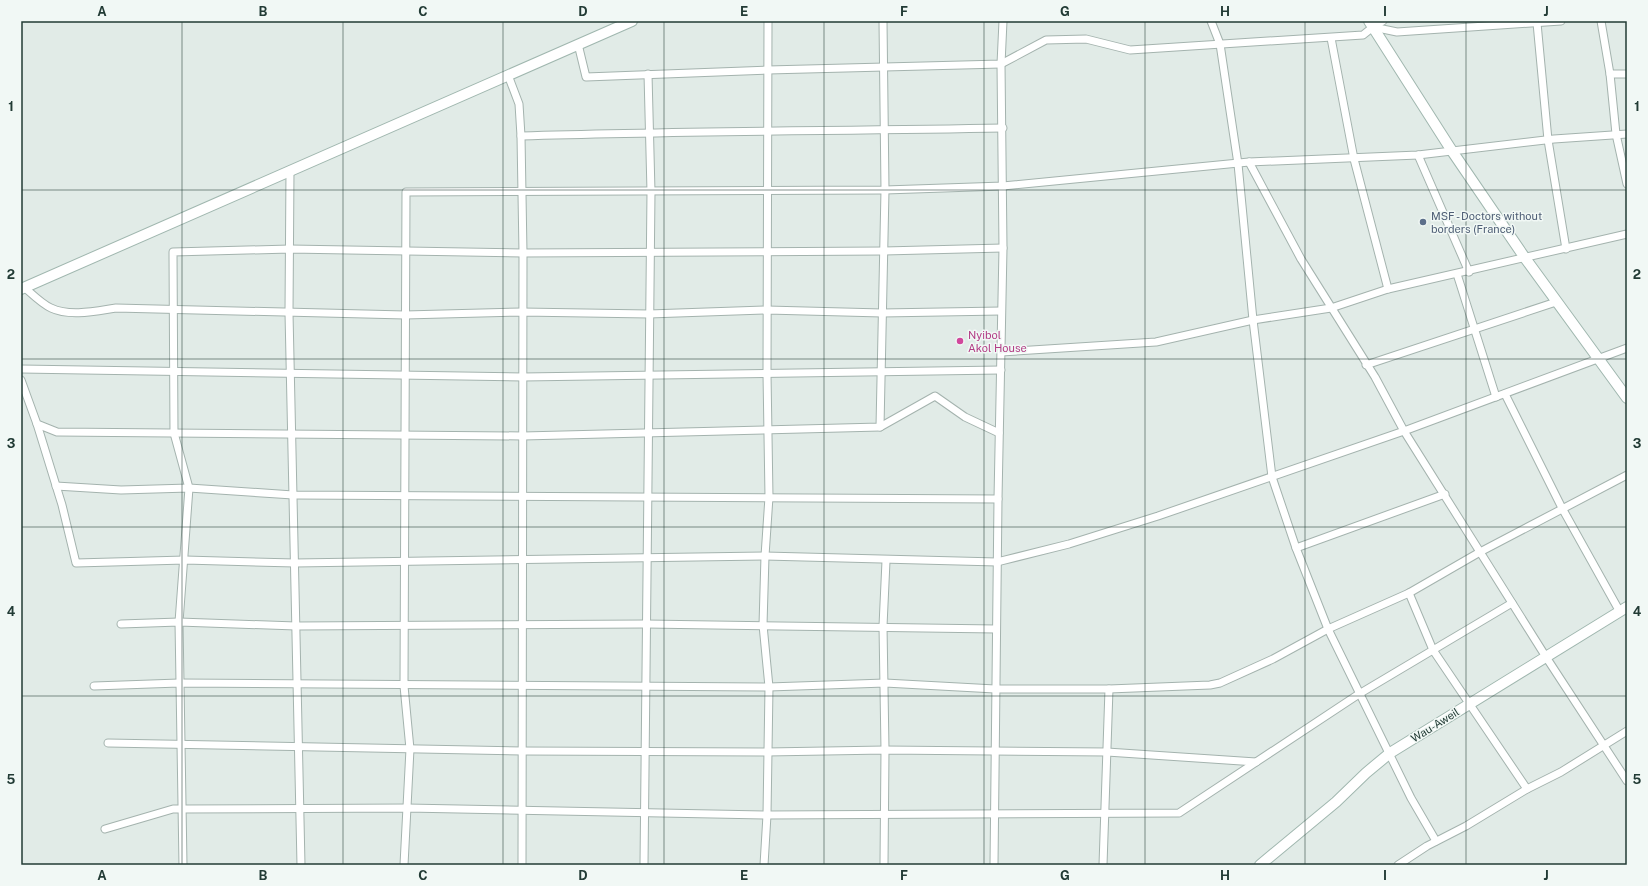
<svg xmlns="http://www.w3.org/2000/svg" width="1648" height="886" font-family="'Public Sans',sans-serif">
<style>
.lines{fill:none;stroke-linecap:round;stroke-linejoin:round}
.street-casing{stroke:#a4b3ae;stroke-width:9}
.secondary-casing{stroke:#a0b7af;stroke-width:12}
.street{stroke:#fff;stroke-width:7}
.secondary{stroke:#fff;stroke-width:10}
.grid{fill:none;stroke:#223b35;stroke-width:1;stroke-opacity:0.55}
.service-dot{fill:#5c6f8a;stroke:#f1f8f5;stroke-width:1.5}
.hotel-dot{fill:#d1479c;stroke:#f1f8f5;stroke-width:1.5}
.labels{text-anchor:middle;stroke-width:3;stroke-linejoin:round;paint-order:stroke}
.service-label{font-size:11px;fill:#4e5e75;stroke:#f1f8f5;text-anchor:start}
.hotel-label{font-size:11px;fill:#b23c85;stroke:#f1f8f5;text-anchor:start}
.street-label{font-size:11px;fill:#223b35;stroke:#f1f8f5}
.neatline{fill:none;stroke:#223b35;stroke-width:1.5}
.grid-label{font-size:13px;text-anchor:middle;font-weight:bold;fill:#223b35}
</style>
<rect width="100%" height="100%" fill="#e1ebe7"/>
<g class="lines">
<defs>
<g id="street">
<polyline points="1211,21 1220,44 1238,164 1253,320 1272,477 1296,548 1328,629 1411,798 1436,841"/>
<polyline points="1383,21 1373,27 1397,32 1561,21"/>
<polyline points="1601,21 1610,74 1616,134 1627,184"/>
<polyline points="1537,23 1548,140 1566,249"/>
<polyline points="1331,38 1354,159 1388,289"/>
<polyline points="578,44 586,77 768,70 1001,64 1046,40 1086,39 1130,50 1363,35 1373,27"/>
<polyline points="1610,74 1627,74"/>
<polyline points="508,75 519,104 521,136 523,253 522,865"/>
<path d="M 521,136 C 682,131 842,131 1003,128"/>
<polyline points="1418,155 1469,272"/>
<polyline points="1249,162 1301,259 1375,377 1404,431 1546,657 1627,781"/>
<polyline points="290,170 289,313 301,865"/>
<polyline points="1457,274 1496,397"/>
<path d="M 24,287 C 32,294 42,304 51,308 C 70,317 96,311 116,308 L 405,315 L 522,312 L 649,314 L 767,310 L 882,313 L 1001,311"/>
<polyline points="1001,352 1156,342 1253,320 1331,308 1388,289 1627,234"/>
<polyline points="1366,365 1556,302"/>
<polyline points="21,369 523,377 1001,370"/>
<polyline points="21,380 37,424 57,432 523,436 880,427 935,396 965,417 999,433"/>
<polyline points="1505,394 1562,508 1620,612"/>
<polyline points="37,424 62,505 76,563 185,560 295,563 765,556 997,562 1069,544 1158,516 1404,431 1627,348"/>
<polyline points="880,427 885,190 883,21"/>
<polyline points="56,486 121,490 189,488 293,495 998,499"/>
<polyline points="1296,548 1445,494"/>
<polyline points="1409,593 1433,650 1527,789"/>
<polyline points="121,624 179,622 296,626 646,624 996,629"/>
<polyline points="94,686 179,683 769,687 885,683 995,689 1109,689 1210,685 1220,683 1273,659 1328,629 1409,593 1480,552 1627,475"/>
<polyline points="108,743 522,751 767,752 885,750 1107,752 1256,762"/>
<polyline points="105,829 173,809 182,809 407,808 767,815 1179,813 1359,694 1512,603"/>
<polyline points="183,865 179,622 189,488 174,433 173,252 290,249 523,253 884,251 1003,248"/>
<polyline points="404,865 410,749 404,686 406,192 885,190 1003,186 1249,162 1418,155 1554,139 1627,134"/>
<polyline points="644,865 651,192 648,74"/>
<polyline points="764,865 767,815 769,687 763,625 765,556 769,497 767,374 768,21"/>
<polyline points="884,865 885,750 883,626 886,561"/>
<polyline points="994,865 998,499 1003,248 1001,64 1003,21"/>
<polyline points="1103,865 1109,689"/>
<polyline points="1398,865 1427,846 1466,826 1527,789 1561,772 1627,731"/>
</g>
<g id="secondary">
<polyline points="1369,21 1452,151 1525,258 1627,398"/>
<polyline points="21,289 632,21"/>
<polyline points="1260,865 1336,802 1366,773 1390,753 1627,607"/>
</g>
</defs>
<use href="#street" class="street-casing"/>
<use href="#secondary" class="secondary-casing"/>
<use href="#street" class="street"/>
<use href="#secondary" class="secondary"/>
</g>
<path class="grid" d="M 182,21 L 182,865M 343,21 L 343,865M 503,21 L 503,865M 664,21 L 664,865M 824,21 L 824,865M 984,21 L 984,865M 1145,21 L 1145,865M 1305,21 L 1305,865M 1466,21 L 1466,865M 21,190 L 1627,190M 21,359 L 1627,359M 21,527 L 1627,527M 21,696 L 1627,696"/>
<circle class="service-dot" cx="1423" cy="222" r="4"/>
<circle class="hotel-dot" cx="960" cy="341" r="4"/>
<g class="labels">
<g class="service-label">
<text x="1431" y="220">MSF - Doctors without<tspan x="1431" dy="13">borders (France)</tspan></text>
</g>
<g class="hotel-label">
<text x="968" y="339">Nyibol<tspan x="968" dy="13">Akol House</tspan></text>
</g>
<g class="street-label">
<text transform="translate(1435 725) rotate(-32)" y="4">Wau-Aweil</text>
</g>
</g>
<rect width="1648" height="886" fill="none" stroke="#f1f8f5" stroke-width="44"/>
<rect x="22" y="22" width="1604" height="842" class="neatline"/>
<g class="grid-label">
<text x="102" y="16">A</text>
<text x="263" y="16">B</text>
<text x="423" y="16">C</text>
<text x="583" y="16">D</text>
<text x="744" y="16">E</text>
<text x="904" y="16">F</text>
<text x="1065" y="16">G</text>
<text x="1225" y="16">H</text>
<text x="1385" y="16">I</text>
<text x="1546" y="16">J</text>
<text x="11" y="111">1</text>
<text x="1637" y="111">1</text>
<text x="11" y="279">2</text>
<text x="1637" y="279">2</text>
<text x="11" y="448">3</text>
<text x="1637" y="448">3</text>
<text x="11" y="616">4</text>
<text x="1637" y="616">4</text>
<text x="11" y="784">5</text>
<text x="1637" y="784">5</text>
<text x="102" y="880">A</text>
<text x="263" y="880">B</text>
<text x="423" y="880">C</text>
<text x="583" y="880">D</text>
<text x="744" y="880">E</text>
<text x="904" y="880">F</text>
<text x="1065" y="880">G</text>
<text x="1225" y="880">H</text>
<text x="1385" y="880">I</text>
<text x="1546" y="880">J</text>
</g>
</svg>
